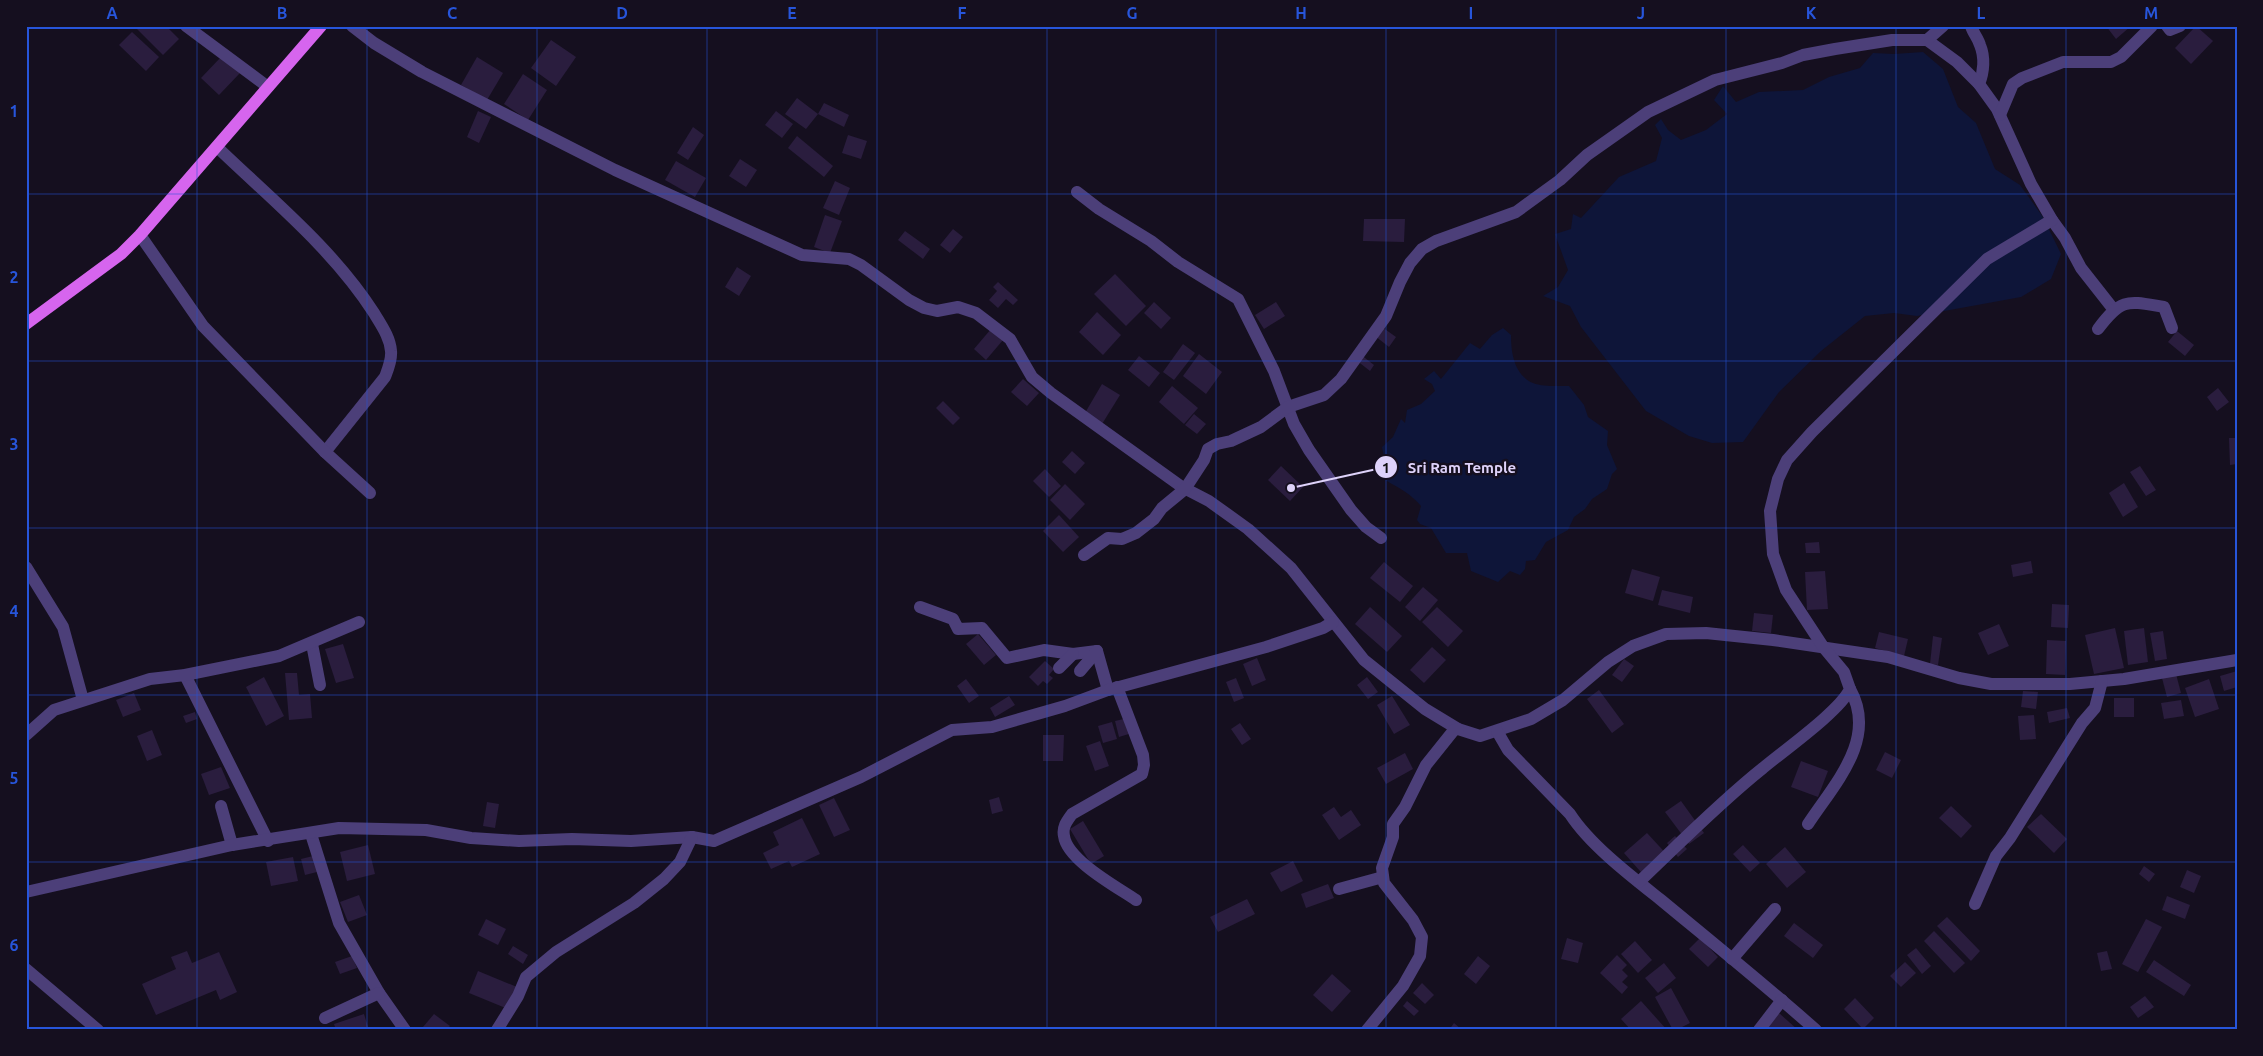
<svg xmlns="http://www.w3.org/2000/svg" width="2263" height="1056" font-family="Ubuntu,sans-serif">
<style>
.water{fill:#0e1539}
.building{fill:#2a1d3e}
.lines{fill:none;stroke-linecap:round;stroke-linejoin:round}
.minor{stroke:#4c3f79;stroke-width:12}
.primary{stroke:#d665ee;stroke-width:12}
.grid{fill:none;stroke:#2755da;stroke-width:1;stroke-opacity:0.55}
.leader{fill:none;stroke:#ded2fa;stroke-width:2}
.callout-dot{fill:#ded2fa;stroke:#150f1f;stroke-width:2}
.mark-label{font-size:15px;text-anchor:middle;font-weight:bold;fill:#111}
.callout-label{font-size:15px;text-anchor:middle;font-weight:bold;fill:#ded2fa;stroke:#150f1f;stroke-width:5;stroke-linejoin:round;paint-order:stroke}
.neatline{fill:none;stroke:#2755da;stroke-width:2}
.grid-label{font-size:16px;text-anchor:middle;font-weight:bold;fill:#2755da}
</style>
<rect width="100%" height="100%" fill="#150f1f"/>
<g class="water">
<polygon points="1923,52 1943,69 1958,107 1976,123 1995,169 2020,185 2043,217 2061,254 2051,279 2021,297 1917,316 1894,313 1865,316 1821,351 1779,392 1743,442 1712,443 1689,436 1646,411 1581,327 1570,306 1543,296 1558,287 1568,270 1555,234 1571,229 1573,214 1581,218 1619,177 1656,161 1662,138 1655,125 1661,119 1668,130 1681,140 1706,130 1727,114 1714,100 1723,86 1736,102 1759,92 1803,90 1829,77 1860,68 1873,53 1894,54"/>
<path d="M 1503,328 L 1511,335 C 1511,352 1514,375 1533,383 C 1543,387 1558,386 1569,386 L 1584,405 L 1588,417 L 1608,431 L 1607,445 L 1617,469 L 1612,474 L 1607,489 L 1592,499 L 1585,509 L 1574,517 L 1568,530 L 1546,542 L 1535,560 L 1526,561 L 1525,569 L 1520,575 L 1510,571 L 1498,582 L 1471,571 L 1467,553 L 1446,553 L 1431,528 L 1420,524 L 1417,520 L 1421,506 C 1406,488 1391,486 1374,472 L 1384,457 L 1382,447 L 1393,437 L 1401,419 L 1405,423 L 1407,410 L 1421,404 L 1435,391 L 1432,384 L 1424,379 L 1434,371 L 1441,379 L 1470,343 L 1480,349 L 1492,335 Z"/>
</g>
<g class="building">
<polygon points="140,26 166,26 179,39 163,55 137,29"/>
<polygon points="2106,26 2131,26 2116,39"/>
<polygon points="2196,26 2213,41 2191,64 2175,48"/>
<polygon points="132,32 159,57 146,71 119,45"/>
<polygon points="551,40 576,57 556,86 531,68"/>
<polygon points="222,56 240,73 219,95 201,78"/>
<polygon points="477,57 503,73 487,100 461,85"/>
<polygon points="523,74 547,90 528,120 504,104"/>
<polygon points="797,98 818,114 806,129 785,114"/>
<polygon points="824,103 849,115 844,127 818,114"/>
<polygon points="478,111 491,117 479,143 467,137"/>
<polygon points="776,111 793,124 782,138 765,125"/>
<polygon points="693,127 704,135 688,160 677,153"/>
<polygon points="848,135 867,141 861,159 842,153"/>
<polygon points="797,136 833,166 824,177 788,148"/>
<polygon points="740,159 757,170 746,187 729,176"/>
<polygon points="676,161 706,178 695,197 665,180"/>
<polygon points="835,181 850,188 839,215 823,208"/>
<polygon points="825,215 842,221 830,253 814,247"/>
<polygon points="1364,219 1405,219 1404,242 1363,241"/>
<polygon points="953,229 963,237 950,253 940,245"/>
<polygon points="905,231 930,249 923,259 898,240"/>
<polygon points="737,267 751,276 739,296 725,287"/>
<polygon points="1115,274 1146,306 1126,326 1094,294"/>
<polygon points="998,282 1018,300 1013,305 1006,299 998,308 989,300 997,291 993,287"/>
<polygon points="1154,302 1171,318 1161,329 1144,313"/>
<polygon points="1276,302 1285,316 1264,329 1255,315"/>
<polygon points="1097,312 1121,335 1103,355 1079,332"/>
<polygon points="1382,327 1396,337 1389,347 1375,336"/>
<polygon points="991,329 1003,340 986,360 974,349"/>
<polygon points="2177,331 2194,345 2185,356 2168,342"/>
<polygon points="1183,344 1195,353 1174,380 1163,372"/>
<polygon points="1199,354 1222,372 1206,394 1183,376"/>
<polygon points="1360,354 1374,365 1370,371 1356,360"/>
<polygon points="1139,356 1160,373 1149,387 1128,370"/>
<polygon points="1023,379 1039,393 1027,406 1011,392"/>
<polygon points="1102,384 1120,395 1102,424 1085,413"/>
<polygon points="1172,386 1198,408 1184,424 1159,402"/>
<polygon points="2218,388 2229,402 2217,411 2207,397"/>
<polygon points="943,401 960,418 953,425 936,408"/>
<polygon points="1194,414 1206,424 1197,434 1185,425"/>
<polygon points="2229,438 2237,438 2237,464 2230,465"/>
<polygon points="1072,451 1085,463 1075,474 1062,462"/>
<polygon points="1281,466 1303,487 1290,501 1268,480"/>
<polygon points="2140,466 2156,490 2146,496 2130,472"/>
<polygon points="1045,469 1061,486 1049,497 1033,481"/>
<polygon points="2124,483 2138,507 2123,517 2109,493"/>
<polygon points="1065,484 1085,504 1070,520 1050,500"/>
<polygon points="1059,515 1079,537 1063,552 1043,531"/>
<polygon points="1819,542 1820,553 1806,553 1805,543"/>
<polygon points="2031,561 2033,573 2013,577 2011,565"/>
<polygon points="1384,562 1413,586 1400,602 1370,578"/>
<polygon points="1632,569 1660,577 1653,601 1625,593"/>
<polygon points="1825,571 1828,609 1807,610 1805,572"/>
<polygon points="1423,587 1438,600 1420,621 1405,607"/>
<polygon points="1662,590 1693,597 1690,613 1658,605"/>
<polygon points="2052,604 2069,605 2068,628 2051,627"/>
<polygon points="1370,607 1402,636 1387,652 1355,624"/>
<polygon points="1437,607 1463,631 1448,647 1422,622"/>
<polygon points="1754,613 1773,615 1771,633 1752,631"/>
<polygon points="1999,624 2009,646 1988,655 1978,633"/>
<polygon points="2115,628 2124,668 2094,674 2085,635"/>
<polygon points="2144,628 2148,662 2128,665 2124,631"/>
<polygon points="2163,631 2167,659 2155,661 2150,633"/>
<polygon points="1879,632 1908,639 1904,656 1875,648"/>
<polygon points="978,634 996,655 984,665 966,644"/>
<polygon points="1933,636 1942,638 1938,665 1930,664"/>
<polygon points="2047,640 2066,641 2065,675 2046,674"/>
<polygon points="343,644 354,678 336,683 325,649"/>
<polygon points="1432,647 1446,660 1424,683 1410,670"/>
<polygon points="1257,658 1266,680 1252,686 1243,664"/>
<polygon points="1624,659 1634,666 1622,682 1612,675"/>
<polygon points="1045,661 1054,669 1049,675 1053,678 1047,684 1043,681 1038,686 1029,677"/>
<polygon points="2237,671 2237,687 2224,691 2220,676"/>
<polygon points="285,673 297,673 299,695 310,694 312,718 289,720"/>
<polygon points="2176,674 2181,693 2167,697 2162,678"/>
<polygon points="264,677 284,716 266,726 246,687"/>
<polygon points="1367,677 1378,692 1368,699 1357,685"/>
<polygon points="1236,678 1244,698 1234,702 1226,682"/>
<polygon points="966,679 979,696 969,703 957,686"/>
<polygon points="2209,679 2219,709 2195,717 2185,688"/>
<polygon points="1599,690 1624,724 1612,733 1587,699"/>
<polygon points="2023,691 2038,692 2036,709 2021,707"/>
<polygon points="134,693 141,710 123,717 116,700"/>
<polygon points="1009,696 1015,705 995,717 990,708"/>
<polygon points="1392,696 1410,725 1394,734 1377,705"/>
<rect x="2114" y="698" width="20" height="19"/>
<polygon points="2181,700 2184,716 2164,719 2161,703"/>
<polygon points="2067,708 2070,718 2049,723 2047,712"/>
<polygon points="195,712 197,719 186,723 183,716"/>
<polygon points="2034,715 2036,739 2020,740 2018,716"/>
<polygon points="1128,718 1132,733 1119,737 1115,721"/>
<polygon points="1112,722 1117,739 1103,743 1098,726"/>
<polygon points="1240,723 1251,739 1242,745 1231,729"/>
<polygon points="152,730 162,755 147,761 137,736"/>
<polygon points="1043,735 1064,735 1063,761 1043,761"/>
<polygon points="1100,741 1109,766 1095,771 1086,746"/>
<polygon points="1885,752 1901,760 1892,778 1876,770"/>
<polygon points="1405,753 1413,769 1386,784 1377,768"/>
<polygon points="1801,761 1828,771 1818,797 1791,787"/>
<polygon points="221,767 230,788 209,795 201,774"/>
<polygon points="999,797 1003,811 992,814 989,800"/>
<polygon points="834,798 850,830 834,837 819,805"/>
<polygon points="1681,801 1704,833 1689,844 1665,812"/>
<polygon points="487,802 499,804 495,828 483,826"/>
<polygon points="1951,806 1972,826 1961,838 1939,818"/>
<polygon points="1334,807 1341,817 1351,810 1361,825 1339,840 1322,815"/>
<polygon points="2041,814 2067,839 2054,853 2027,827"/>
<polygon points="802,818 820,854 792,867 789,861 771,869 763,853 779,845 773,832"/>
<polygon points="1083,821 1104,856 1091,864 1070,829"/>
<polygon points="1647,833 1671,859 1648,880 1624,853"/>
<polygon points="1675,836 1687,849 1678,857 1667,843"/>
<polygon points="368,845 375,874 347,881 340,852"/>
<polygon points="1743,845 1760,863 1750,872 1733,854"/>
<polygon points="1785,847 1806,872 1787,888 1766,864"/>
<polygon points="317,855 321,871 305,875 301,859"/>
<polygon points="293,857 298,881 271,886 266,862"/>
<polygon points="1293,861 1303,881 1281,892 1270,873"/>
<polygon points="2144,866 2155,874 2149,882 2139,874"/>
<polygon points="2187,870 2201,876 2194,893 2180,887"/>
<polygon points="1328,884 1334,898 1306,908 1301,894"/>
<polygon points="359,895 367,915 348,922 340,902"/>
<polygon points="2167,896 2190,905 2185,919 2162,910"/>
<polygon points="1247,899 1255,914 1218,932 1210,917"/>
<polygon points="1947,917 1980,951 1971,961 1937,926"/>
<polygon points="486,919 506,929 498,945 478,935"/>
<polygon points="2146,919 2162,927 2138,972 2122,964"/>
<polygon points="1794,923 1823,945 1813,958 1784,936"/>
<polygon points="1934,931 1965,963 1954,973 1924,941"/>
<polygon points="1567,938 1583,943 1578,963 1561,959"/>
<polygon points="1700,938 1718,957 1708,967 1689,949"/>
<polygon points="1635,941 1652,960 1638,973 1621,954"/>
<polygon points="513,946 528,955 523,964 508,954"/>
<polygon points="1916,948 1931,966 1922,974 1907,955"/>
<polygon points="187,951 192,963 219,952 237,992 220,1000 216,990 156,1015 142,984 176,969 171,957"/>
<polygon points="2107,951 2112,969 2101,971 2097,953"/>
<polygon points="1617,955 1627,965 1622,970 1628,976 1622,982 1628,987 1622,994 1600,973"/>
<polygon points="352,956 357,968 340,974 335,962"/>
<polygon points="1478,956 1490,966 1476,984 1464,974"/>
<polygon points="2154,960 2191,985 2184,996 2146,972"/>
<polygon points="1905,962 1916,973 1901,987 1890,976"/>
<polygon points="1664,963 1676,978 1658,993 1645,978"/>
<polygon points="478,971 517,987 508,1009 469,993"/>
<polygon points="1332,974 1351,991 1332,1012 1313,995"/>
<polygon points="1422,983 1434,995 1425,1004 1413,993"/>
<polygon points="1671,988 1690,1023 1676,1030 1673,1030 1655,997"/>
<polygon points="2145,996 2154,1007 2138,1018 2130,1007"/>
<polygon points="1855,998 1874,1018 1863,1029 1844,1009"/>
<polygon points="1407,1001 1419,1011 1414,1016 1403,1006"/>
<polygon points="1641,1001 1667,1030 1631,1030 1621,1019"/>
<polygon points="1779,1013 1798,1030 1771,1030 1767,1025"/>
<polygon points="364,1014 369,1030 336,1030 334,1024"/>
<polygon points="434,1014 450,1026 446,1030 426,1030 423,1027"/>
<polygon points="1454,1023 1462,1030 1449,1030"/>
</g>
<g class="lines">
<g class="minor">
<polyline points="186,26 268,87"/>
<polyline points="352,26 374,43 422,72 615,170 802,255 849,259 861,265 909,300 924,308 937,311 958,307 976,313 1010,339 1032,377 1051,393 1182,487 1209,501 1248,529 1291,568 1364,660 1425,709 1458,729 1480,736 1531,719 1563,700 1608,662 1633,646 1666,634 1706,633 1773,640 1888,657 1959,678 1991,684 2070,684 2124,679 2237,660"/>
<path d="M 1971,26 C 1973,33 1978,38 1980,45 C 1985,57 1984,72 1979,84"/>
<polyline points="2167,26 2170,30 2180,26"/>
<polyline points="1927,40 1957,62 1979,84 1997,109 2031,184 2052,220 2065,238 2081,268 2114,310"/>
<polyline points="2000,115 2013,84 2022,78 2063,62 2111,62 2121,57 2152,26"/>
<path d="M 217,147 C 272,200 332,248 374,313 C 381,325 390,337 391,351 C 392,360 388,369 385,377 L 325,452"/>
<polyline points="1077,192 1099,209 1151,241 1178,262 1238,299 1274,371 1294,424 1309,450 1351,510 1366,527 1381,538"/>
<polyline points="140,235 203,326 325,452 370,493"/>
<path d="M 2098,329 C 2122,297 2128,301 2164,307 L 2172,328"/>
<polyline points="1084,555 1108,538 1122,539 1136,533 1154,519 1162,508 1185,489 1204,460 1208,449 1217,444 1231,441 1261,427 1288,407 1324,395 1341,379 1386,316 1400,282 1410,263 1422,249 1436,241 1516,212 1560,180 1587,155 1648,112 1715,80 1782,63 1803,55 1835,49 1892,40 1927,40 1943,26"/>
<polyline points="26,567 63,627 83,700"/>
<polyline points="920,607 953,619 958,629 982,628 1007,658 1044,650 1073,654 1097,651 1108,690"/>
<polyline points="312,644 320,685"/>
<polyline points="1059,668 1073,654"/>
<polyline points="1080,671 1097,651"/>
<polyline points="185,675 268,841"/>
<path d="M 1117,687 L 1143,755 L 1144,765 L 1142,774 L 1072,814 C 1067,821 1062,827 1064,836 C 1067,860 1117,887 1136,900"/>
<path d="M 1497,731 L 1508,750 L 1570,814 C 1590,845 1632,877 1661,900 C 1713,943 1765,985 1816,1030"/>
<polyline points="26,735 54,710 150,679 185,675 279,656 359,622"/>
<polyline points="221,806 232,845"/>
<path d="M 1808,824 C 1835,783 1878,739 1850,689"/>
<polyline points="311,834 339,923 379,993 405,1030"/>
<path d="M 1639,882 C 1679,844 1719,803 1763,768 C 1783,751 1840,711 1850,689 L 1844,672 L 1824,648 L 1786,590 L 1773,554 L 1770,511 L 1778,479 L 1787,460 L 1812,432 L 1987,259 L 2052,220"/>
<polyline points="1339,889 1383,877"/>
<polyline points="26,892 232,845 339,828 426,830 471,838 519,841 572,839 631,841 692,837 714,841 861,777 952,730 992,727 1065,706 1108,690 1266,647 1323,628 1333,622"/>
<polyline points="1975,904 1996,856 2010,838 2082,723 2095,708 2102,681"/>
<polyline points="1732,959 1775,909"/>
<polyline points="26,969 98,1030"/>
<polyline points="325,1018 379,993"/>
<polyline points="497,1030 518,996 526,977 556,952 634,903 664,879 680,862 692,837"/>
<polyline points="1367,1030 1403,986 1420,956 1422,937 1413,920 1384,883 1382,868 1393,837 1393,824 1405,807 1426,765 1454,730 1458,729"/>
<polyline points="1759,1030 1782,1000"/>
</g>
<polyline class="primary" points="26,324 121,254 140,235 321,26"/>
</g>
<path class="grid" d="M 197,26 L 197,1030M 367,26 L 367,1030M 537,26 L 537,1030M 707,26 L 707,1030M 877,26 L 877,1030M 1047,26 L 1047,1030M 1216,26 L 1216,1030M 1386,26 L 1386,1030M 1556,26 L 1556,1030M 1726,26 L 1726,1030M 1896,26 L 1896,1030M 2066,26 L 2066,1030M 26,194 L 2237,194M 26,361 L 2237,361M 26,528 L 2237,528M 26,695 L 2237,695M 26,862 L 2237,862"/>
<path class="leader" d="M1291 488L1386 467"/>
<g class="callout-dot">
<circle cx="1291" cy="488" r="5"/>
<circle cx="1386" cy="467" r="12"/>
</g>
<g class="mark-label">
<text x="1386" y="473">1</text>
</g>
<g class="callout-label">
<text x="1462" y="473">Sri Ram Temple</text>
</g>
<rect width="2263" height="1056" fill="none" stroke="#150f1f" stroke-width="55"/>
<rect x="28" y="28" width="2208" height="1000" class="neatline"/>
<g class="grid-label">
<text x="112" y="19">A</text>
<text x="282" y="19">B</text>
<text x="452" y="19">C</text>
<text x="622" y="19">D</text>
<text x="792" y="19">E</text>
<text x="962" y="19">F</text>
<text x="1132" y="19">G</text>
<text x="1301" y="19">H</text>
<text x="1471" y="19">I</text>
<text x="1641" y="19">J</text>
<text x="1811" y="19">K</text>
<text x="1981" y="19">L</text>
<text x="2151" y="19">M</text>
<text x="14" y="117">1</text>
<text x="14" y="283">2</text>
<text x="14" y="450">3</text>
<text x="14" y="617">4</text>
<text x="14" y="784">5</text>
<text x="14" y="951">6</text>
</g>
</svg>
